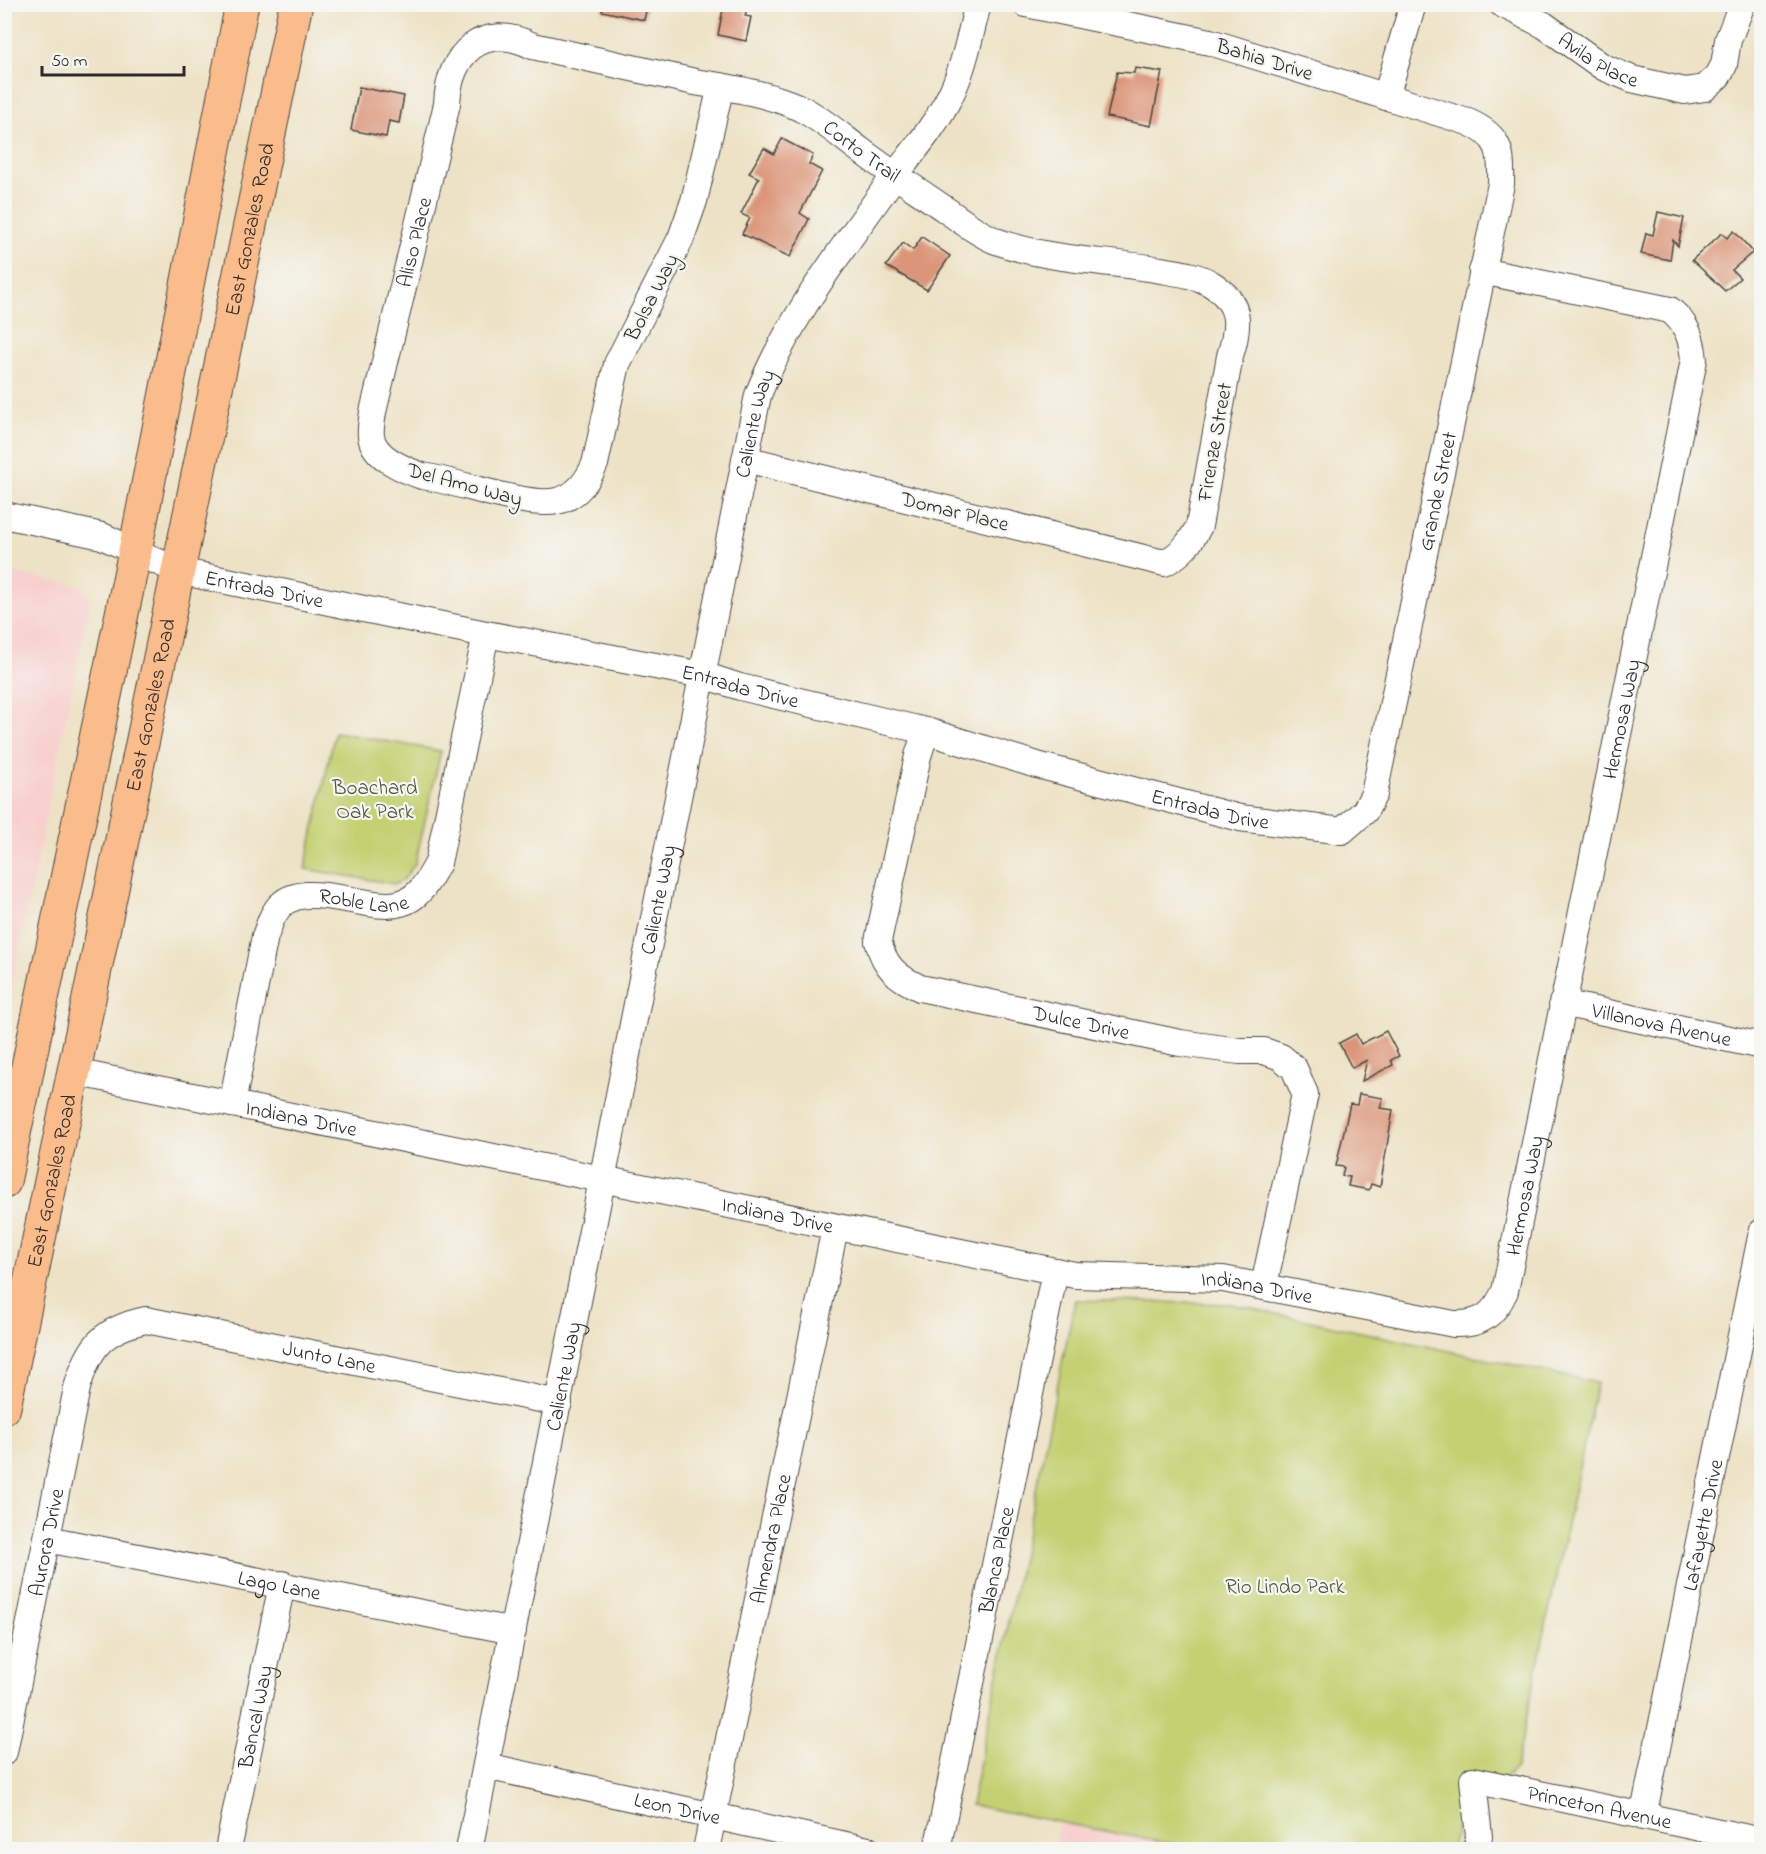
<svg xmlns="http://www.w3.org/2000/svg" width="1766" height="1854" font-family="'Indie Flower',sans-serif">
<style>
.built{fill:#f7d0ce}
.green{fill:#c4d173;stroke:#787e4f;stroke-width:1.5}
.building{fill:#db9679}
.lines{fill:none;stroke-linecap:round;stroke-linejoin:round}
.minor-casing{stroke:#484642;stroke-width:28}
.major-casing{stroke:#484642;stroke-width:35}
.minor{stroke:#fff;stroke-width:26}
.major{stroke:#fabc8b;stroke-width:33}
.labels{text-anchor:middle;stroke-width:4.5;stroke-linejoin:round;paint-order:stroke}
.street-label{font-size:21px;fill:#2b2b2b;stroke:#f6f6f2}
.park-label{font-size:21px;fill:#51543d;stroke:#f6f6f2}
</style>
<rect width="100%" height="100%" fill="#f6f6f2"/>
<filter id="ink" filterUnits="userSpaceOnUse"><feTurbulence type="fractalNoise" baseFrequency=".0167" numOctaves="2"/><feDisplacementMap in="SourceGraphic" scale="12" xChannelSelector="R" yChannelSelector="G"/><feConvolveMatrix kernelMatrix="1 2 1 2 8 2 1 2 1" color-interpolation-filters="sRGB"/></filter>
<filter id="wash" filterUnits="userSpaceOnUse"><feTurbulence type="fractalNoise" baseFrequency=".008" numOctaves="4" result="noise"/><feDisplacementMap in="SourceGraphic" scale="24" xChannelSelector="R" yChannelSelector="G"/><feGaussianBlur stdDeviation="1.35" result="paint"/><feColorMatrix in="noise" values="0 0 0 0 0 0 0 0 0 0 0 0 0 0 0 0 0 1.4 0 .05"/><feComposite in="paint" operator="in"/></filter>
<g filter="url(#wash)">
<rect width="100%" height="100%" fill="#ede2c5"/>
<g class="built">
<polygon points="5,571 81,586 90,601 5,1016"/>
<polygon points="1059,1822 1197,1849 1054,1849"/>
</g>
<g class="green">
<polygon points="335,732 441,751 415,864 403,880 395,884 305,869"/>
<polygon points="1075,1300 1231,1304 1597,1383 1516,1767 1458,1824 1452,1849 1197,1849 971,1805"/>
</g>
<g id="blocks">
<g class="building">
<polygon points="602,4 639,4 647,7 644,20 602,11"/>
<polygon points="724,4 748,4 745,16 751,17 746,41 718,35"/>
<polygon points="1135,68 1162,72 1151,126 1107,117 1117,72 1134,73"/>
<polygon points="359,87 404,96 399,123 389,121 386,137 351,130"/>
<polygon points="782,139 813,155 809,164 822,171 800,213 809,219 790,257 742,234 750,218 741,214 759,178 749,173 764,148 774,154"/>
<polygon points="1658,212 1684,218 1678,246 1673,240 1670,260 1641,254 1646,233 1653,235"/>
<polygon points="1734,231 1753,252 1732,270 1740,278 1725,291 1692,260 1722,233 1727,238"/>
<polygon points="922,237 950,256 927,290 886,266 903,243 913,250"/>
<polygon points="1386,1031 1399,1056 1391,1060 1393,1065 1362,1081 1367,1060 1352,1068 1339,1043 1356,1034 1361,1044"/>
<polygon points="1359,1094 1383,1098 1380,1108 1393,1110 1380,1187 1371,1184 1369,1190 1348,1186 1350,1177 1342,1176 1344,1167 1336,1166 1350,1104 1357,1105"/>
</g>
</g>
</g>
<g filter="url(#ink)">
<use href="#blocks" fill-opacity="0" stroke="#484642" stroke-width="1.5"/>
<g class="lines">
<defs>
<g id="minor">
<path id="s1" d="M 1502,4 L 1544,25 L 1603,67 L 1632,79 L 1685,91 L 1705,88 L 1718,76 L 1724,65 L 1728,40 L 1742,4"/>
<path id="s2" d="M 721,86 L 694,201 L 681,238 L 617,364 L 595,464 C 588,480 576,497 557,501 C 526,508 458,481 422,476 C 405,470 374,458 371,436 C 370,429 372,420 373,412 L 447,104 C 449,53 483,21 533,46 L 695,82 C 730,88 768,93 800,108 C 822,119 841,136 860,150 C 888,171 917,190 946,210 C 962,221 978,234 996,241 C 1049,261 1106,260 1161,270 C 1179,273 1198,275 1213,285 C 1242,304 1239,327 1230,356 L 1199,526 C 1190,543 1182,554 1164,563 L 745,459"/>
<polyline points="1386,97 1413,4"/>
<path id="s3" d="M 4,515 L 102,536 L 178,571 L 486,634 L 703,675 L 740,687 L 926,731 L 1037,765 L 1240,818 L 1342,831 L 1365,811 L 1374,794 L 1501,184 C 1502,151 1500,136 1468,122 L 1210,42 L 1026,4"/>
<path id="s4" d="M 926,731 L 918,756 L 878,941 C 885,968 897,977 920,988 L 1180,1043 L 1239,1051 L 1264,1051 L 1281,1057 L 1294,1068 L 1305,1094 L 1264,1285"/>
<path id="s5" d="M 1562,1003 L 1762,1046"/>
<path id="s6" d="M 74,1072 L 1055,1271 L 1075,1275 L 1223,1279 L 1454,1324 C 1481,1325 1494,1315 1505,1291 L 1694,360 C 1692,338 1687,324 1670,310 L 1482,271"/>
<path id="s7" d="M 232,1104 L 265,936 C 268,929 270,921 274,914 C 297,872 367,914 401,903 C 420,898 429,879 438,863 L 486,634"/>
<path id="s8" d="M 47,1539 L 513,1631"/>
<path id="s9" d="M 4,1752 L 77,1388 C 89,1346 103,1329 146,1320 L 559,1403"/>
<path id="s10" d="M 486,1766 L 868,1850"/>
<path id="s11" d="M 1643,1817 L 1762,1232"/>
<path id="s12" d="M 228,1850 L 282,1584"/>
<path id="s13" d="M 469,1850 L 758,395 C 788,319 843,248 890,182 C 911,154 934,128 950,96 C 964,68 970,35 978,4"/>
<path id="s14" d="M 706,1850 L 835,1228"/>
<path id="s15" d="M 937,1850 L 1055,1271"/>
<path id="s16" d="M 1476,1850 L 1479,1837 L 1473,1780 L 1762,1841"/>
</g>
<g id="major">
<polyline points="4,1182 135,551 242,4"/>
<path id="s17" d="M 4,1407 L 296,4"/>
</g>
</defs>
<use href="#minor" class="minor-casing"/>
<use href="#major" class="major-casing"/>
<use href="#minor" class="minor"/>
<use href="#major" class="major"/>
</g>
</g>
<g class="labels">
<g class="street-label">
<text dy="7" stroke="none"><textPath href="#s1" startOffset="112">Avila Place</textPath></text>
<text transform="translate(1265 59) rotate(17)" y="7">Bahia Drive</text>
<text dy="7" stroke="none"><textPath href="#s2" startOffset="1482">Corto Trail</textPath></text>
<text dy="7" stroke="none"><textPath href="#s17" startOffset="1203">East Gonzales Road</textPath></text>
<text dy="7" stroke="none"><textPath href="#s2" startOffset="861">Aliso Place</textPath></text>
<text transform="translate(651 297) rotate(-63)" y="7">Bolsa Way</text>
<text dy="7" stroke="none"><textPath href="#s13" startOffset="1455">Caliente Way</textPath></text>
<text transform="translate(1214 442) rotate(-80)" y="7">Firenze Street</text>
<text transform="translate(465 484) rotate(15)" y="7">Del Amo Way</text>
<text dy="7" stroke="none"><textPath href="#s3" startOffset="1737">Grande Street</textPath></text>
<text transform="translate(955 511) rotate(14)" y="7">Domar Place</text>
<text dy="7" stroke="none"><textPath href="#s3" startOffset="272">Entrada Drive</textPath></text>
<text dy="7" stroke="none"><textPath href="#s3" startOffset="758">Entrada Drive</textPath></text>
<text dy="7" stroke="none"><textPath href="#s17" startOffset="717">East Gonzales Road</textPath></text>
<text dy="7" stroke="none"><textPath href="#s6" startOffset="2054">Hermosa Way</textPath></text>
<text dy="7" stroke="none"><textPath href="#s3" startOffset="1244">Entrada Drive</textPath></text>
<text dy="7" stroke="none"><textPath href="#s7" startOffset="292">Roble Lane</textPath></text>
<text dy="7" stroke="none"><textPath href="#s13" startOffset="969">Caliente Way</textPath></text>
<text dy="7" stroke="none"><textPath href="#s4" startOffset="446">Dulce Drive</textPath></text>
<text dy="7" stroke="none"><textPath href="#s5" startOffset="102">Villanova Avenue</textPath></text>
<text dy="7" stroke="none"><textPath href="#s6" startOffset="232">Indiana Drive</textPath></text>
<text dy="7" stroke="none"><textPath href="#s17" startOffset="231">East Gonzales Road</textPath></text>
<text dy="7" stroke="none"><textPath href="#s6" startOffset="1568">Hermosa Way</textPath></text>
<text dy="7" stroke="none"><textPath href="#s6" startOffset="718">Indiana Drive</textPath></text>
<text dy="7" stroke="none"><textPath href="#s6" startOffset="1204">Indiana Drive</textPath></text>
<text dy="7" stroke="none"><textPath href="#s9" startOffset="662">Junto Lane</textPath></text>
<text dy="7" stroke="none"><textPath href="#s13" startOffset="483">Caliente Way</textPath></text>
<text dy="7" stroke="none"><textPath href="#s11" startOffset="298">Lafayette Drive</textPath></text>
<text dy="7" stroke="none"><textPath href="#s14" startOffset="318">Almendra Place</textPath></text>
<text dy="7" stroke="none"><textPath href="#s9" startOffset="214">Aurora Drive</textPath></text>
<text dy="7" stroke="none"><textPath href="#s15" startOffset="296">Blanca Place</textPath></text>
<text dy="7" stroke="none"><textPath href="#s8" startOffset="237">Lago Lane</textPath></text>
<text dy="7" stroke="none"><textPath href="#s12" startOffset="136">Bancal Way</textPath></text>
<text dy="7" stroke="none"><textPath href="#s16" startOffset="200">Princeton Avenue</textPath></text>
<text dy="7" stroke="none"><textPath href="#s10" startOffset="196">Leon Drive</textPath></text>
</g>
<g class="park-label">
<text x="375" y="794">Boachard<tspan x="375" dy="24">Oak Park</tspan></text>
<text x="1285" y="1593">Rio Lindo Park</text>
</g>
</g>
<rect width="1766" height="1854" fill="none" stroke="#f6f6f2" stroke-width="24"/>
<path d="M42 66v9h142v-9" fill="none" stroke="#2b2b2b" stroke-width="3"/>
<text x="51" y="66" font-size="18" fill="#2b2b2b" stroke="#f6f6f2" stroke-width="4.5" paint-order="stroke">50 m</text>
</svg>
